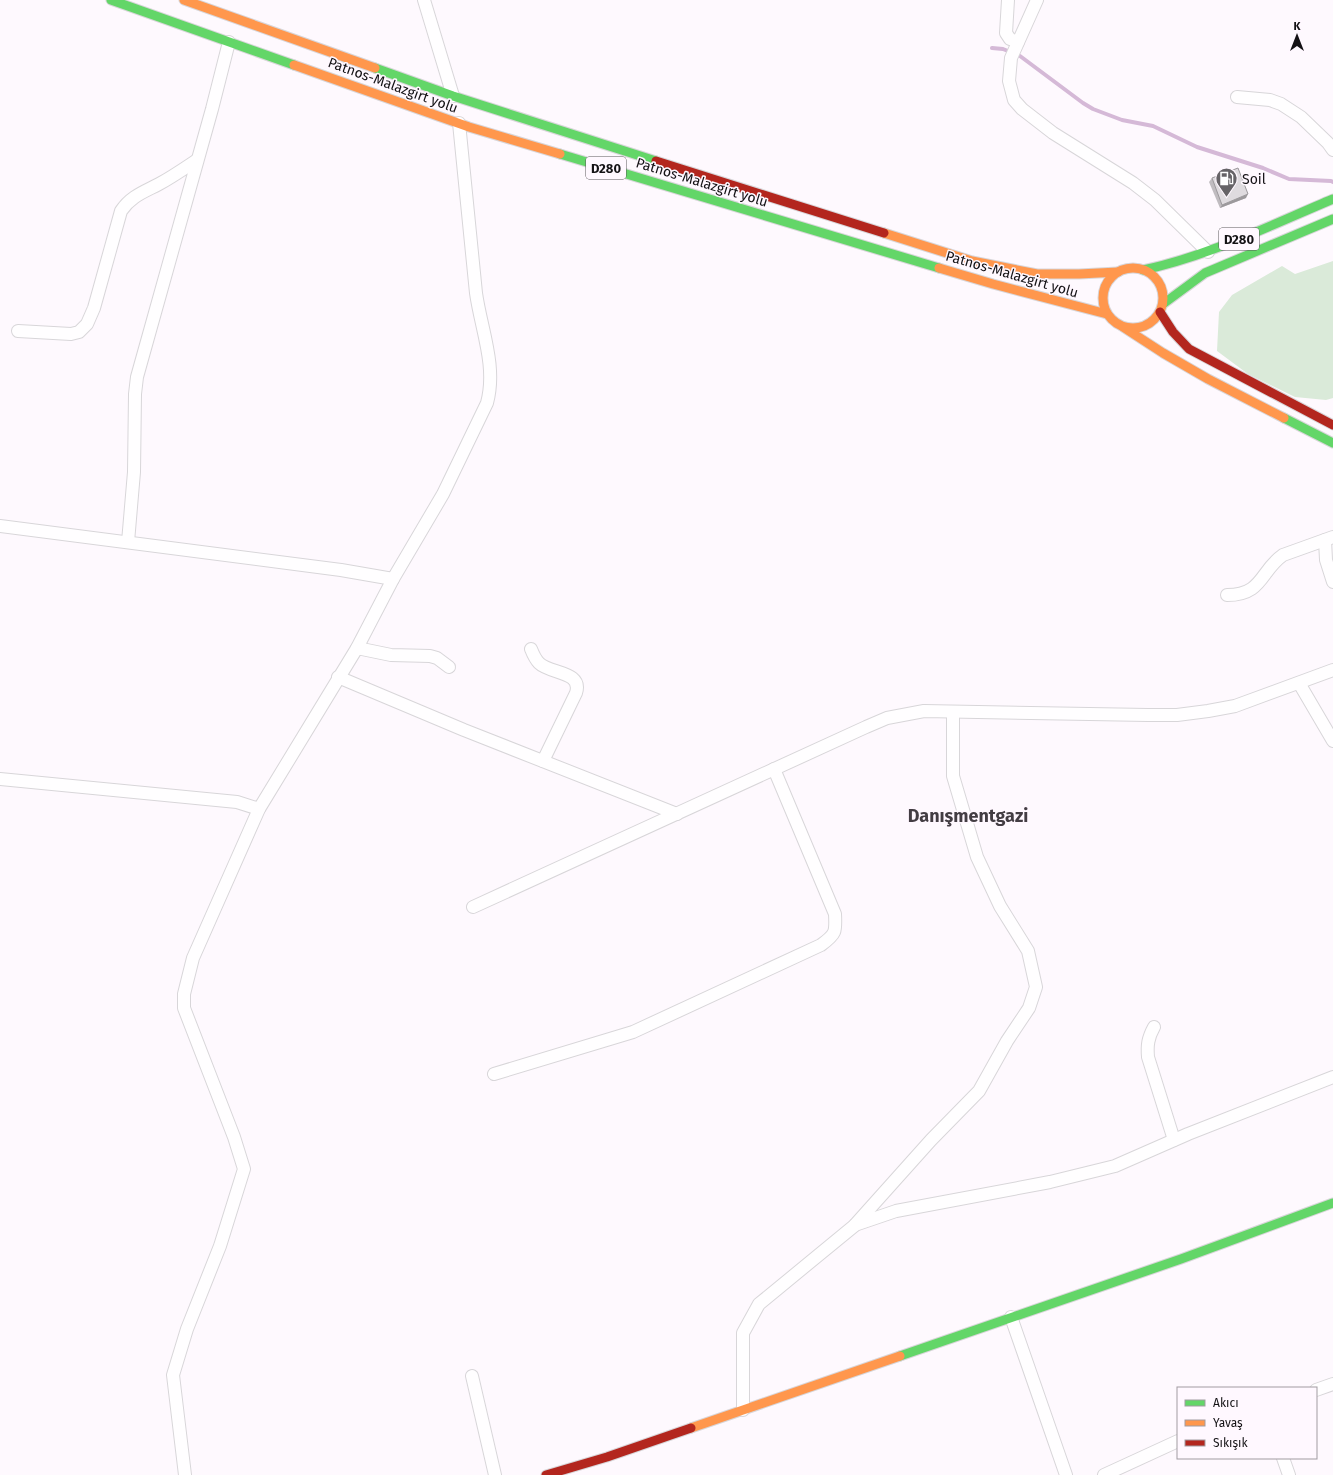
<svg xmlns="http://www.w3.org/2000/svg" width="1333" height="1475" font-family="'Fira Sans',sans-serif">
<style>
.green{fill:#daead9}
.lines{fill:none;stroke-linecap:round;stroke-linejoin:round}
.stream{stroke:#d5b9d7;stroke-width:4}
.street-casing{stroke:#d8d6d9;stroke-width:14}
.fast-casing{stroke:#d8d6d9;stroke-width:11}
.slow-casing{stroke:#d8d6d9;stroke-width:11}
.jam-casing{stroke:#d8d6d9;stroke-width:11}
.street{stroke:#fffeff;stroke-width:12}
.fast{stroke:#63d668;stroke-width:9}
.slow{stroke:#ff974d;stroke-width:9}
.jam{stroke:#b3261e;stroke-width:9}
.wall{fill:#c0bcc0}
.shaded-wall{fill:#9c999c}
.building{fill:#dfdbdf;stroke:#9c999c}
.labels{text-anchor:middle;stroke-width:3;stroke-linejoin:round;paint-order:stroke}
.shield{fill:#fff8ff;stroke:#5a575b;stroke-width:1}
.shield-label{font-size:13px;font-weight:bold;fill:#141215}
.street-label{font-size:14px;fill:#141215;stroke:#fff8ff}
.poi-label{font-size:14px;fill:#141215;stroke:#fff8ff;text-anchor:start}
.district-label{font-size:18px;font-weight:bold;fill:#433d43;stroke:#fff8ff}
</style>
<rect width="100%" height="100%" fill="#fef9fe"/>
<polygon class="green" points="1333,261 1333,398 1326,400 1295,397 1248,374 1217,351 1219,312 1232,295 1282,266 1295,274"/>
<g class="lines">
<polyline class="stream" points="992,48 1003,49 1020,56 1083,103 1093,109 1122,120 1153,126 1197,147 1263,168 1289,179 1331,181 1333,182"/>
<defs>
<g id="street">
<polyline points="424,0 453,96"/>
<polyline points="1008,0 1006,33 1010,39 1018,42"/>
<polyline points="1037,0 1011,58 1009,81 1014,100 1022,109 1053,133 1133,183 1155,200 1208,252"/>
<polyline points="1237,97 1270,100 1281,104 1301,117 1328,143 1333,150"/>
<path d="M 18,331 L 71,334 L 79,332 L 87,324 L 94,308 L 121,211 C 131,196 144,192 159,184 C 172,177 185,168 197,160"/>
<polyline points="0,526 341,570 393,579"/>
<polyline points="1325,540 1326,560 1333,582"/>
<polyline points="128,542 134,472 135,394 137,377 212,109 229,42"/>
<path d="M 1227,595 C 1263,595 1260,571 1283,555 L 1333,537"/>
<polyline points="357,648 391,655 430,656 437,658 449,667"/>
<path d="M 531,649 C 533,654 535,659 539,663 C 550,674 583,671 576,693 L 543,761"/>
<polyline points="338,677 464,730 677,814"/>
<polyline points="1299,683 1333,741"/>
<polyline points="0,779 237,802 259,809"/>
<polyline points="473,907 866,727 887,718 924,711 1148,715 1177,715 1208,711 1235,706 1333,670"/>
<path d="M 1154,1027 C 1148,1038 1147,1045 1148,1057 L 1174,1140"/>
<path d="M 494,1074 L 633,1032 L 821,945 C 836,934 836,932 835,914 L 774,769"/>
<polyline points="855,1225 896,1211 1050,1182 1115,1166 1188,1134 1333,1077"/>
<polyline points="1011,1317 1066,1475"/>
<polyline points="472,1376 495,1475"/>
<polyline points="1316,1390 1333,1384"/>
<polyline points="743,1410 743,1333 759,1304 854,1226 931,1140 979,1091 1007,1041 1029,1008 1036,987 1028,951 1000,906 977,857 953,776 953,712"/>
<polyline points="1283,1458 1289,1475"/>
<path d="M 185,1475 L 173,1375 L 187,1329 L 220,1246 L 244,1169 L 234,1137 L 184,1008 L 184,994 L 193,958 L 259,809 L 357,648 L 393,579 L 443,494 L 487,403 C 497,366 481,329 476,293 C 470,236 465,180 459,123"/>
<polyline points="1104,1475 1178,1441"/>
</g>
<g id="fast">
<polyline points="111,0 294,65"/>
<polyline points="375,68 453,96 656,161"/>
<polyline points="560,154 939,268"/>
<path d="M 1143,270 C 1209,256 1271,225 1333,199"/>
<polyline points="1163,304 1205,273 1333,219"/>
<polyline points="1284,418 1333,443"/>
<polyline points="900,1356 1181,1259 1333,1203"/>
</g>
<g id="slow">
<polyline points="184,0 375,68"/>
<polyline points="294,65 469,127 560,154"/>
<polyline points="884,233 972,261 1037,274 1079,274 1118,272"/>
<polyline points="939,268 993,284 1107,314"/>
<circle cx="1133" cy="298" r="30"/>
<polyline points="1123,327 1163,353 1208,379 1284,418"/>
<polyline points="691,1428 900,1356"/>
</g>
<g id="jam">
<polyline points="656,161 884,233"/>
<polyline points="1160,312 1173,332 1189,349 1333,425"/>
<polyline points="546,1475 607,1457 691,1428"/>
</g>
</defs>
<use href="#street" class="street-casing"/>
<use href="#fast" class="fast-casing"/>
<use href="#slow" class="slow-casing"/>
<use href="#jam" class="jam-casing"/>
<use href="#street" class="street"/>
<use href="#fast" class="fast"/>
<use href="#slow" class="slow"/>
<use href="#jam" class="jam"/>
</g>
<polygon class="wall" points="1212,178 1246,198 1220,208 1209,182"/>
<polygon class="shaded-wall" points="1248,194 1246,198 1220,208 1222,205"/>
<polygon class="building" points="1238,168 1248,194 1222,205 1212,178"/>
<defs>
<symbol id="fuel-pin" viewBox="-11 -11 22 30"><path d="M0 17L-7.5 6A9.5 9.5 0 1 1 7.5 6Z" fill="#666367" stroke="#fff8ff"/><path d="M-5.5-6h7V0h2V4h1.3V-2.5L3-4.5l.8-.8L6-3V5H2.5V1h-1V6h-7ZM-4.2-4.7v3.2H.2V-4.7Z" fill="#fff"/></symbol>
</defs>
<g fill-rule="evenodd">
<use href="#fuel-pin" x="1214" y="166" width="25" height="34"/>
</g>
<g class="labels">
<g class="shield">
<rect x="586" y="157" width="40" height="22" rx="3"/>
<rect x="1219" y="228" width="40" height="22" rx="3"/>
</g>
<g class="shield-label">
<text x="606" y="173">D280</text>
<text x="1239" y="244">D280</text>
</g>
<g class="street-label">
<text transform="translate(393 85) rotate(20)" y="5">Patnos-Malazgirt yolu</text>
<text transform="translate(702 182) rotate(17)" y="5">Patnos-Malazgirt yolu</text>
<text transform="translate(1012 274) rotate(16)" y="5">Patnos-Malazgirt yolu</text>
</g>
<g class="poi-label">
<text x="1242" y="184">Soil</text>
</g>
<g class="district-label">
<text x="968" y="822">Danışmentgazi</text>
</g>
</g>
<rect x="1177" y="1387" width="140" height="72" fill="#fff8ff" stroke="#a19ca1"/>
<rect x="1185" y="1400" width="20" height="6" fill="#63d668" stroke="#a19ca1"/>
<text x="1213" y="1407" font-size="12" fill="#141215">Akıcı</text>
<rect x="1185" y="1420" width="20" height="6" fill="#ff974d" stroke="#a19ca1"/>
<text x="1213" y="1427" font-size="12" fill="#141215">Yavaş</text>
<rect x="1185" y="1440" width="20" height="6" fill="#b3261e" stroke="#a19ca1"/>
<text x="1213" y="1447" font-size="12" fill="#141215">Sıkışık</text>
<g transform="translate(1297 36)" stroke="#fff8ff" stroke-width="3" paint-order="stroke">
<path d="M0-3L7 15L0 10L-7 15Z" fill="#141215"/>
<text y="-6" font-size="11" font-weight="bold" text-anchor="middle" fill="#141215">K</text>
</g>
</svg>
